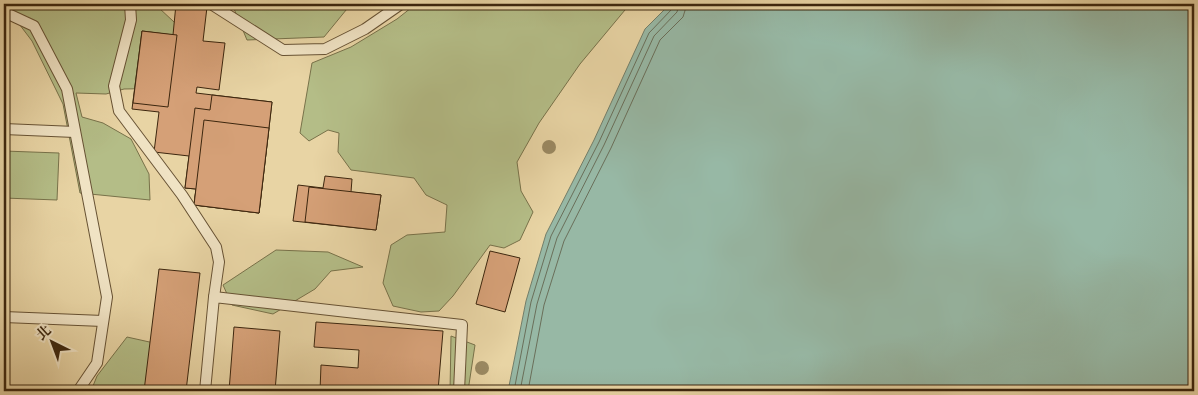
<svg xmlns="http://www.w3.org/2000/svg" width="1198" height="395" font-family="'IM FELL French Canon','Noto Serif TC',serif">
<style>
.green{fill:#b4bd87;stroke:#78724a}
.water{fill:#97b8a5;stroke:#737e69}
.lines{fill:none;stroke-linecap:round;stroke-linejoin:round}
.shore{stroke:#6a6f5a;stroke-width:1}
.building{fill:#d5a077;stroke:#3c260e}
.service-casing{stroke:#675234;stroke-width:12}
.service{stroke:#f0e3c4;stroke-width:10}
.tree{fill:#9a8962}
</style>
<rect width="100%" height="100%" fill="#e8d4a4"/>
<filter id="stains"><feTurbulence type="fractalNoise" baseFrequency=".004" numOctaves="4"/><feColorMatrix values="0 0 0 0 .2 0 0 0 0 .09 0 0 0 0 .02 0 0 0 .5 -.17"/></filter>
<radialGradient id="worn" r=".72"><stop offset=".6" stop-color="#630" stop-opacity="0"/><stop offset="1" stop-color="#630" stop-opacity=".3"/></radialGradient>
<g class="green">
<polygon points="4,4 115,4 118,7 159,8 188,35 182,88 124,89 106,94 76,93 82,117 103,123 131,139 149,174 150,200 80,193 63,104 32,41"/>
<polygon points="232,4 351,4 324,37 247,40"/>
<polygon points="416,4 630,4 580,64 539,123 517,162 521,191 533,212 520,240 504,248 490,245 453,296 439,311 421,312 393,306 383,283 391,245 407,235 445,232 447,205 426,195 414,178 351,170 338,152 339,133 328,130 309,141 300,133 312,63 351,47 397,19"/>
<polygon points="4,151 59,153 57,200 4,198"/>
<polygon points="276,250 328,252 363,267 331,271 315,289 273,314 232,305 223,285"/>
<polygon points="451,336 475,345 468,391 450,391"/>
<polygon points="127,337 163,345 152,391 91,391 97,376"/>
</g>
<polygon class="water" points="670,4 1194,4 1194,391 508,391 526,301 546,234 594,140 645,29"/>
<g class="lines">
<g class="shore">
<polyline points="514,391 531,302 551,236 599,142 649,33 672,9 673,4"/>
<polyline points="520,391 537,304 557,238 604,145 654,36 677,12 679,4"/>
<polyline points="528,391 544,305 564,241 611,148 660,40 683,17 687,4"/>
</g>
</g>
<g class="building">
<polygon points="176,4 207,7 203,41 225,43 219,90 197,87 196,93 272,102 259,213 194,205 196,189 185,188 189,156 154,152 159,112 132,109 142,31 173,35"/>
<polygon points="142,31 177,35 168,107 133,103"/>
<polygon points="212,95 272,102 259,213 194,205 196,189 185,188 195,108 210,110"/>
<polygon points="204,120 269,128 259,213 194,205"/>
<polygon points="325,176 352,179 351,192 381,195 376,230 293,221 298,185 323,188"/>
<polygon points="309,187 381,195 376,230 305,222"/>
<polygon points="490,251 520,258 505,312 476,304"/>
<polygon points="159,269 200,273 186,391 144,391"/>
<polygon points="316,322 443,331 438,391 320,391 321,365 358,368 359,350 314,347"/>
<polygon points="234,327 280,331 275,391 229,391"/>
</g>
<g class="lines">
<defs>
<g id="service">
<polyline points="130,4 131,20 114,86 119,111 182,195 216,247 219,262 214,297"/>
<polyline points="211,4 283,50 325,49 365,29 401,4"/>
<polyline points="4,12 34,26 67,89 107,297 97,363 78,391"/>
<polyline points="4,129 75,132"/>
<polyline points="4,317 103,321"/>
<polyline points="205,391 214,297 462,325 459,391"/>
</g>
</defs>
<use href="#service" class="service-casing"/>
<use href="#service" class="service"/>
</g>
<g class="tree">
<circle cx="549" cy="147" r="7"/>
<circle cx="482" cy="368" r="7"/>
</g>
<rect width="1198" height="395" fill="none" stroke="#e8d4a4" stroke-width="20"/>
<rect x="5" y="5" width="1188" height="385" fill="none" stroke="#3c260e" stroke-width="2.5"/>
<rect x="10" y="10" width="1178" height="375" fill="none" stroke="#3c260e"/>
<g transform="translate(52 342) rotate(318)" stroke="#f0e3c4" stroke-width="4" paint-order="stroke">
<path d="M0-4L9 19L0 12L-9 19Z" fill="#3c260e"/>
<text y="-8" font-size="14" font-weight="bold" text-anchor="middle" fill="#3c260e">北</text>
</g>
<rect width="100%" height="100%" filter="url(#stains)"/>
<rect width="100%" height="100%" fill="url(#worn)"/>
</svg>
